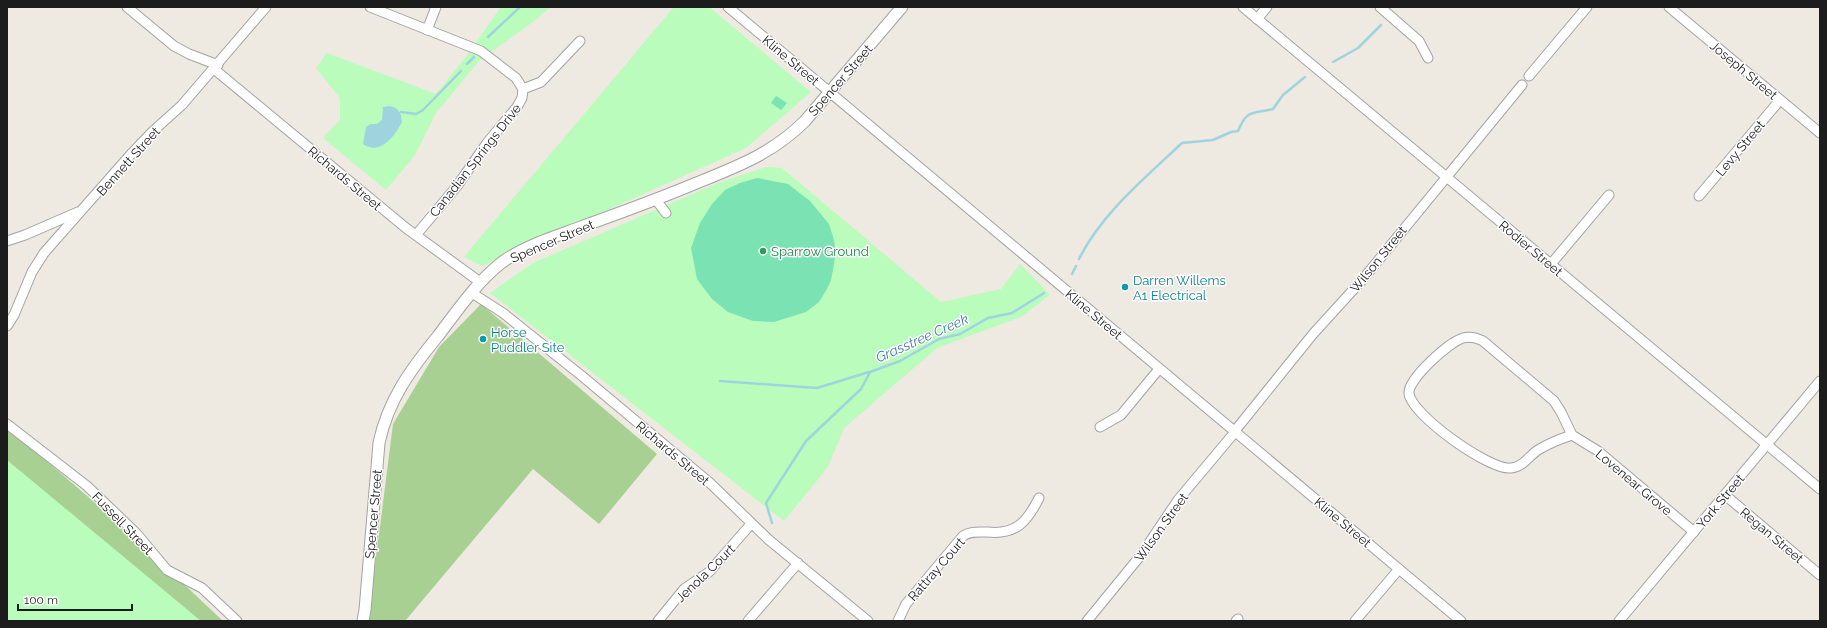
<svg xmlns="http://www.w3.org/2000/svg" width="1827" height="628" font-family="Raleway,sans-serif">
<style>
.forest{fill:#a9d093}
.park{fill:#bafcbb}
.pitch{fill:#7ae2b3}
.water{fill:#9fd4de}
.lines{fill:none;stroke-linecap:round;stroke-linejoin:round}
.stream{stroke:#9fd4de;stroke-width:2.5}
.minor-casing{stroke:#a3a3a3;stroke-width:11}
.tertiary-casing{stroke:#a3a3a3;stroke-width:13}
.minor{stroke:#fff;stroke-width:9}
.tertiary{stroke:#fff;stroke-width:11}
.leisure-dot{fill:#2e9e5b;stroke:#fff;stroke-width:1.5}
.culture-dot{fill:#0f9aa8;stroke:#fff;stroke-width:1.5}
.labels{text-anchor:middle;stroke-width:3;stroke-linejoin:round;paint-order:stroke}
.street-label{font-size:13px;fill:#1c1c1c;stroke:#fff}
.leisure-label{font-size:13px;fill:#27864d;stroke:#fff;text-anchor:start}
.culture-label{font-size:13px;fill:#0d838f;stroke:#fff;text-anchor:start}
.water-label{font-size:14px;font-style:italic;fill:#427ba7;stroke:#fff}
</style>
<rect width="100%" height="100%" fill="#eee9e1"/>
<g class="forest">
<polygon points="481,304 657,454 599,524 533,469 405,621 368,621 393,424 439,347"/>
<polygon points="7,427 122,526 223,621 7,621"/>
</g>
<g class="park">
<polygon points="501,7 551,7 534,21 479,61 436,113 415,155 386,190 323,138 340,120 340,98 316,68 327,53 436,94 465,58"/>
<polygon points="674,7 709,7 811,92 746,148 482,266 464,257"/>
<polygon points="766,167 782,168 941,302 1001,289 1020,264 1050,295 1021,317 937,348 844,428 828,467 784,521 490,293 533,263 718,183"/>
<polygon points="7,460 201,621 7,621"/>
</g>
<g class="pitch">
<polygon points="776,96 787,103 781,110 771,103"/>
<polygon points="757,178 788,184 810,201 829,224 834,240 836,253 831,280 827,289 819,302 806,312 774,322 753,321 728,312 712,299 697,279 691,248 700,223 712,204 725,190 740,183"/>
</g>
<path class="water" d="M 389,106 C 399,108 401,112 402,122 C 395,136 380,156 363,144 L 366,127 L 370,124 L 377,124 L 382,120 L 383,107 Z"/>
<g class="lines">
<g class="stream">
<polyline points="488,37 520,7"/>
<polyline points="1333,62 1358,48 1381,25"/>
<polyline points="467,64 474,57"/>
<polyline points="401,112 416,114 423,110 461,71"/>
<path d="M 1079,259 C 1102,213 1145,178 1182,143 L 1213,140 L 1231,132 L 1238,131 C 1247,109 1252,114 1273,109 L 1283,95 L 1305,77"/>
<polyline points="1072,274 1076,266"/>
<polyline points="720,381 817,388 869,372"/>
<polyline points="772,523 766,503 806,441 861,389 870,372 900,361 939,339 960,334 988,318 1012,313 1044,293"/>
</g>
<defs>
<g id="minor">
<polyline points="127,7 174,46 189,54 218,65"/>
<polyline points="370,7 481,51 516,78 523,89 522,98 517,107 487,143 457,186 416,235"/>
<polyline points="728,7 1461,621"/>
<polyline points="1243,7 1820,489"/>
<polyline points="1380,7 1419,41 1428,58"/>
<polyline points="1669,7 1820,133"/>
<polyline points="1257,19 1267,7"/>
<polyline points="427,30 436,7"/>
<polyline points="214,69 406,228 480,282"/>
<polyline points="1529,76 1587,7"/>
<polyline points="523,89 541,82 580,41"/>
<polyline points="1699,196 1780,100"/>
<polyline points="656,200 666,213"/>
<polyline points="7,241 25,235 78,212"/>
<polyline points="1551,264 1609,195"/>
<polyline points="472,293 503,313 582,376 710,483 769,540 868,621"/>
<polyline points="7,326 14,315 32,272 44,253 132,153 152,132 182,105 266,7"/>
<polyline points="7,424 87,486 136,533 167,570 202,588 237,621"/>
<polyline points="1100,427 1121,415 1159,369"/>
<polyline points="1234,432 1313,334 1363,279 1522,85"/>
<path d="M 1572,435 C 1560,439 1549,443 1538,450 C 1529,456 1523,467 1511,468 C 1490,471 1410,414 1409,393 C 1408,379 1449,342 1463,338 C 1470,336 1477,338 1483,341 L 1554,401 L 1561,412 L 1572,435 L 1598,451 L 1694,532"/>
<polyline points="1725,495 1820,575"/>
<polyline points="658,621 684,589 709,572 751,524"/>
<polyline points="748,621 798,563"/>
<path d="M 898,621 L 906,604 L 963,536 C 970,531 978,532 987,532 C 1016,535 1027,522 1039,498"/>
<polyline points="1087,621 1141,555 1178,500 1235,432"/>
<polyline points="1236,621 1238,619"/>
<polyline points="1355,621 1399,569"/>
<polyline points="1619,621 1820,381"/>
</g>
<path id="tertiary" d="M 363,621 L 365,610 L 379,443 C 388,400 411,369 438,336 C 457,311 476,283 501,263 C 524,246 554,237 581,227 C 619,213 656,200 694,184 C 736,167 772,154 805,121 L 902,7"/>
</defs>
<use href="#minor" class="minor-casing"/>
<use href="#tertiary" class="tertiary-casing"/>
<use href="#minor" class="minor"/>
<use href="#tertiary" class="tertiary"/>
</g>
<circle class="leisure-dot" cx="763" cy="251" r="4"/>
<g class="culture-dot">
<circle cx="1125" cy="287" r="4"/>
<circle cx="483" cy="339" r="4"/>
</g>
<g class="labels">
<g class="street-label">
<text transform="translate(791 60) rotate(40)" y="5">Kline Street</text>
<text transform="translate(1744 70) rotate(40)" y="5">Joseph Street</text>
<text transform="translate(840 80) rotate(-49)" y="5">Spencer Street</text>
<text transform="translate(1740 148) rotate(-50)" y="5">Levy Street</text>
<text transform="translate(475 160) rotate(-52)" y="5">Canadian Springs Drive</text>
<text transform="translate(128 161) rotate(-48)" y="5">Bennett Street</text>
<text transform="translate(345 178) rotate(40)" y="5">Richards Street</text>
<text transform="translate(552 241) rotate(-23)" y="5">Spencer Street</text>
<text transform="translate(1531 248) rotate(40)" y="5">Rodier Street</text>
<text transform="translate(1378 259) rotate(-51)" y="5">Wilson Street</text>
<text transform="translate(1094 314) rotate(40)" y="5">Kline Street</text>
<text transform="translate(673 453) rotate(40)" y="5">Richards Street</text>
<text transform="translate(1634 482) rotate(40)" y="5">Lovenear Grove</text>
<text transform="translate(1720 501) rotate(-50)" y="5">York Street</text>
<text transform="translate(373 514) rotate(-85)" y="5">Spencer Street</text>
<text transform="translate(1343 522) rotate(40)" y="5">Kline Street</text>
<text transform="translate(123 523) rotate(46)" y="5">Fussell Street</text>
<text transform="translate(1161 527) rotate(-54)" y="5">Wilson Street</text>
<text transform="translate(1772 535) rotate(40)" y="5">Regan Street</text>
<text transform="translate(936 569) rotate(-49)" y="5">Rattray Court</text>
<text transform="translate(705 573) rotate(-44)" y="5">Jenola Court</text>
</g>
<g class="leisure-label">
<text x="771" y="256">Sparrow Ground</text>
</g>
<g class="culture-label">
<text x="1133" y="285">Darren Willems<tspan x="1133" dy="15">A1 Electrical</tspan></text>
<text x="491" y="337">Horse<tspan x="491" dy="15">Puddler Site</tspan></text>
</g>
<g class="water-label">
<text transform="translate(922 338) rotate(-24)" y="5">Grasstree Creek</text>
</g>
</g>
<rect width="1827" height="628" fill="none" stroke="#1c1c1c" stroke-width="16"/>
<path d="M18 604v6h114v-6" fill="none" stroke="#1c1c1c" stroke-width="2"/>
<text x="24" y="604" font-size="12" fill="#1c1c1c" stroke="#ffffff" stroke-width="3" paint-order="stroke">100 m</text>
</svg>
